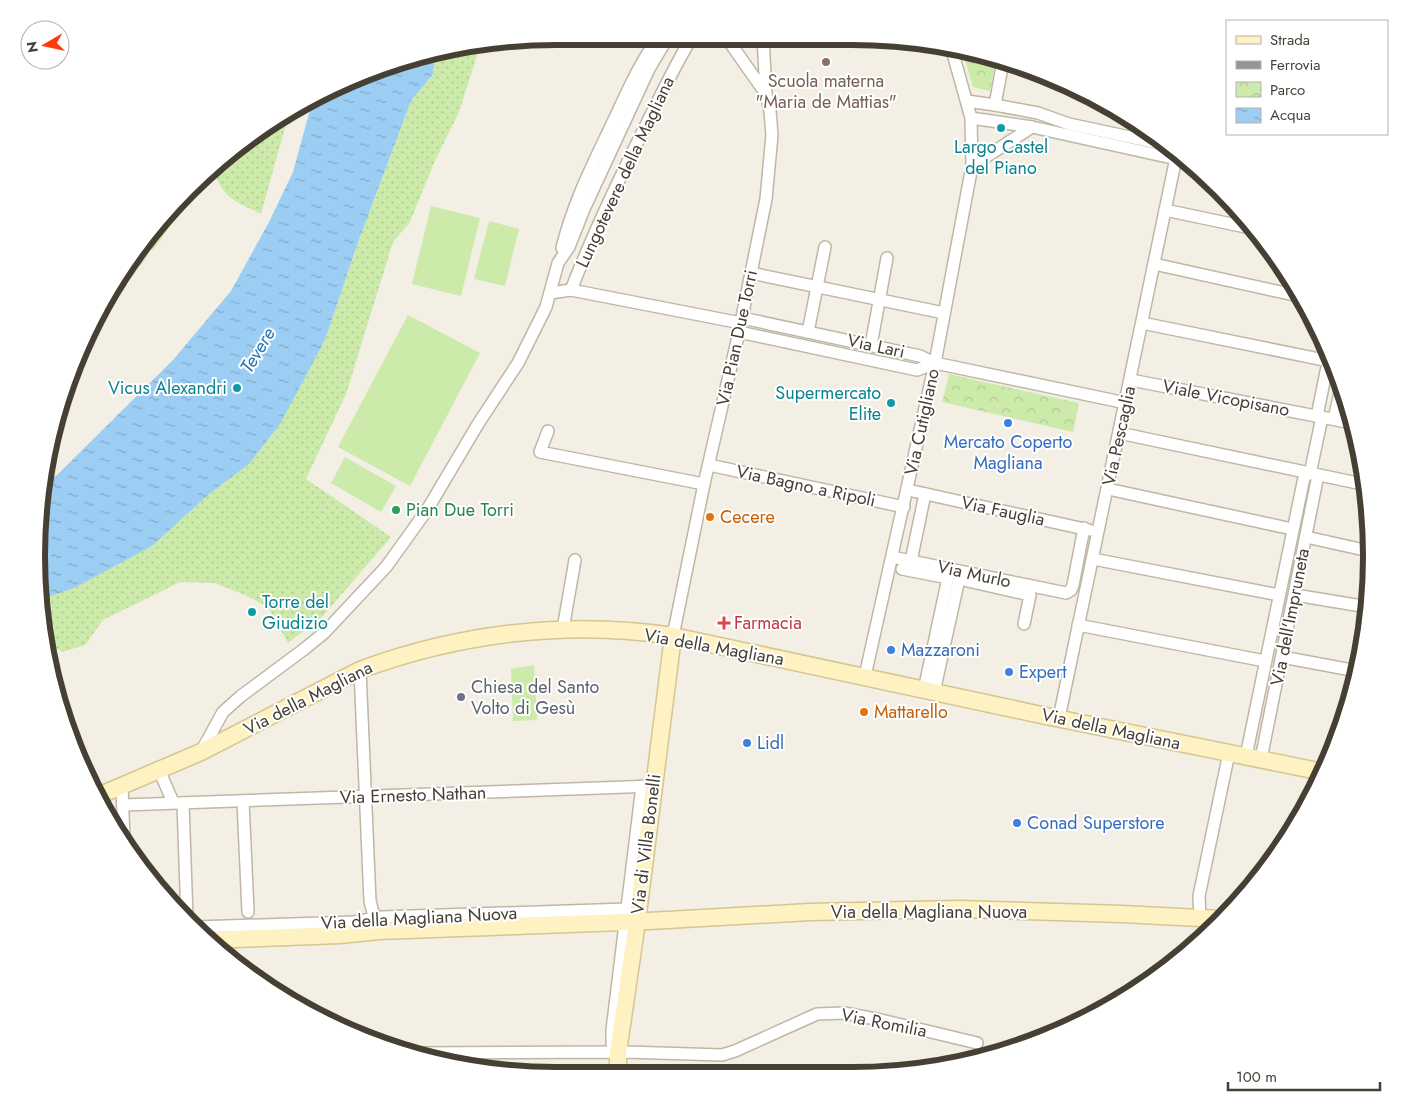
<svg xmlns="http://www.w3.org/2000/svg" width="1408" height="1112" font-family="Jost,sans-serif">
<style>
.grass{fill:url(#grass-dots)}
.park{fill:url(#park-crowns)}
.pitch{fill:#cceaaa}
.water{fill:url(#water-ripples)}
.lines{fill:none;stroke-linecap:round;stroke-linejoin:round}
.street-casing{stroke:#bfb7a6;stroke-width:14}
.secondary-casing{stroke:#d5c591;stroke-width:19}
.street{stroke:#fff;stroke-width:11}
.secondary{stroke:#fff2c2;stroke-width:16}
.rail{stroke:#959595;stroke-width:3;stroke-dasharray:6 6;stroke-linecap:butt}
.education-dot{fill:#8d6e63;stroke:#fff;stroke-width:2}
.culture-dot{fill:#0f9aa8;stroke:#fff;stroke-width:2}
.shop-dot{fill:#3f7fe0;stroke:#fff;stroke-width:2}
.leisure-dot{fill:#2e9e5b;stroke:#fff;stroke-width:2}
.food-dot{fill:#e8710a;stroke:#fff;stroke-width:2}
.health-dot{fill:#e0444e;stroke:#fff;stroke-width:2}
.worship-dot{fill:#6b7280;stroke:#fff;stroke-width:2}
.labels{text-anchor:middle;stroke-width:4;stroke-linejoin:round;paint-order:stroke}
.education-label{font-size:18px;fill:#785e54;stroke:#fff}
.culture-label{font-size:18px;fill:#0d838f;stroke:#fff;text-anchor:end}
.street-label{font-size:18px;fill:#453f34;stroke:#fff}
.shop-label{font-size:18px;fill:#366cbe;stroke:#fff;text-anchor:start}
.leisure-label{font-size:18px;fill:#27864d;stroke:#fff;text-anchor:start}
.food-label{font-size:18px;fill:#c56008;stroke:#fff;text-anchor:start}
.health-label{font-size:18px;fill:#be3a42;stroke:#fff;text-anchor:start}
.worship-label{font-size:18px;fill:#5b616d;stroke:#fff;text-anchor:start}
.water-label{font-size:19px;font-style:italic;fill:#2877b6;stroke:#fff}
.rim{fill:none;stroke:#453f34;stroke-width:6}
</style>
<defs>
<pattern id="grass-dots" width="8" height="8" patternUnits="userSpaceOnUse" patternTransform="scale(1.25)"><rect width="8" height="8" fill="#cceaaa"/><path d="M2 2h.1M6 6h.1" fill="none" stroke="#b1ca93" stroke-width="1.8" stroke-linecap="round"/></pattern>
<pattern id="park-crowns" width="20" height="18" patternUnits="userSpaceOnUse" patternTransform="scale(1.25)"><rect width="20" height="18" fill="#cceaaa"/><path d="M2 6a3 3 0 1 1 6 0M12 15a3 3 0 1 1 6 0" fill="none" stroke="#b1ca93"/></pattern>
<pattern id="water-ripples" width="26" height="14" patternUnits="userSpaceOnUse" patternTransform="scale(1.25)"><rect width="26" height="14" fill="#9ccef4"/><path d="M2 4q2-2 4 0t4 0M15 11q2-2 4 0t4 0" fill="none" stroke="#81a9c6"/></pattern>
</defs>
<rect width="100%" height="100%" fill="#f3efe4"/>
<g class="grass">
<polygon points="480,46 459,112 434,163 410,222 393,242 346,394 306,479 391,537 323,616 288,643 268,607 243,594 214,583 180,582 103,620 85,645 62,652 47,641 42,599 74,588 209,494 249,464 325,340 357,245 411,101 433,74 436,52"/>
<path d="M 290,110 L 261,214 C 235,201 223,199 213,169 Z"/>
</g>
<g class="park">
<polygon points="963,53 996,59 990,91 973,87"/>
<polygon points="142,249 149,254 128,282 121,277"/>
<polygon points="949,374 1079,403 1073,432 942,402"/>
</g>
<g class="pitch">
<polygon points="175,206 181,211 153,250 146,244"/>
<polygon points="431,206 480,218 461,296 412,284"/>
<polygon points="489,221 519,229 505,286 474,279"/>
<polygon points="119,279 127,285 106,313 101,309 106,296"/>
<polygon points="408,315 480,353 410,486 338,447"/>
<polygon points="345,457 396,486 381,512 331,483"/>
<polygon points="534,665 537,720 513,721 511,669"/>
</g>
<polygon class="water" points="436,52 433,74 411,101 357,245 325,340 280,424 249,464 209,494 152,546 74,588 42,599 36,556 46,481 57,475 173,360 231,291 269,222 293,172 313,99 422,54"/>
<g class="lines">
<defs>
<g id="street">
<polyline points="726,37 766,94"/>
<polyline points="967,101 995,105 1038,113 1069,124 1167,145"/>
<polyline points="995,105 1003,61"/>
<polyline points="971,118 1032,127 1190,162"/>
<polyline points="972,166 1032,127"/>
<polyline points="1165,210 1255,229"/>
<path d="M 562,248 C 573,203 592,166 612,124 C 626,95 639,63 659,37"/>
<polyline points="1154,264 1303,297"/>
<polyline points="751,273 944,313"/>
<path d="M 571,290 C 593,234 619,179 646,125 C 661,95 675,65 692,37"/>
<polyline points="550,293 571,290 741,323"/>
<polyline points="742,318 920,356 935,363 1126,403"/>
<polyline points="1142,323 1329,361"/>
<polyline points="739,332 917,370 935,363"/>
<polyline points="808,332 825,247"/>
<polyline points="871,345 887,258"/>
<polyline points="1131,380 1352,423"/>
<polyline points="1317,416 1329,357"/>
<polyline points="1334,419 1342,384"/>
<polyline points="548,431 540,452 704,484"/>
<polyline points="1119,433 1367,485"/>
<polyline points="709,465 904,507"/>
<polyline points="1310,474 1322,417"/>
<polyline points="1108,489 1292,529"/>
<polyline points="908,490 1089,530"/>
<polyline points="1306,537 1369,551"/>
<polyline points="892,557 1066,593 1071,590 1073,585 1084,528"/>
<polyline points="1093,559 1279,595"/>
<polyline points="911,561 925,494"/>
<polyline points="902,569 948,578 924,690"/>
<polyline points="1295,595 1368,607"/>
<polyline points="1078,625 1265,661"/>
<polyline points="563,629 575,560"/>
<polyline points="673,636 704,484 739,332 766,199 772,135 770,111 766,94 763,37"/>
<polyline points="1282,657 1357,671"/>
<polyline points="360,670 370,901 376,924"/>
<polyline points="865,676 935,363 972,166 971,118 952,50"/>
<polyline points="934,692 959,579 1030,595 1024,624"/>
<polyline points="1059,718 1177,153"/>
<polyline points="201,752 223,712 241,696 303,650 324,633 386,567 427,510 478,424 518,363 546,307 558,263 569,247 584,209 649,69 668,37"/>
<polyline points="1246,756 1305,473"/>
<polyline points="1261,759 1318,475"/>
<polyline points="159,770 173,802"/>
<polyline points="122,786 124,841"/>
<polyline points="243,801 248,912"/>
<polyline points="183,803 187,918"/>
<polyline points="123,805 654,786"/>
<polyline points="1200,918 1199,896 1229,753"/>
<polyline points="195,927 354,922 382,917 627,909 637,922"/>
<polyline points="618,1052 612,1044 612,1030 642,786"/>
<polyline points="412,1053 626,1052 722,1055 735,1051 817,1014 844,1013 881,1020 977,1043"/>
</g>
<g id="secondary">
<path d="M 98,796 L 201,752 L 360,670 C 460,633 568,620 673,636 L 1046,716 L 1323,772"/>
<polyline points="209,940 340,935 378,931 649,921 810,912 959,909 1122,914 1220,919"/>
<polyline points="618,1076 618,1052 637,922 673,636"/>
</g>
</defs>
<use href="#street" class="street-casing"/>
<use href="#secondary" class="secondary-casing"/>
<use href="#street" class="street"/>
<use href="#secondary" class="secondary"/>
<polyline class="rail" points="533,1073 802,1068 931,1067"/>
</g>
<circle class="education-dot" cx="826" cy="62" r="5"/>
<g class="culture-dot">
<circle cx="1001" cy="128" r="5"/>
<circle cx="237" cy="388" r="5"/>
<circle cx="891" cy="403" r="5"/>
<circle cx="252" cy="612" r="5"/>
</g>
<g class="shop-dot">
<circle cx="1008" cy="423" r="5"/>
<circle cx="891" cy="650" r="5"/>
<circle cx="1009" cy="672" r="5"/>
<circle cx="747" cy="743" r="5"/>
<circle cx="1017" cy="823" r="5"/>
</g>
<circle class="leisure-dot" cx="396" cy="510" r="5"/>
<g class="food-dot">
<circle cx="710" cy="517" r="5"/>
<circle cx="864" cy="712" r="5"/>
</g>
<path class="health-dot" d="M721.5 615.5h5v5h5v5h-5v5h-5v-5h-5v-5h5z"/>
<circle class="worship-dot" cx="461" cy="697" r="5"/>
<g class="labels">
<g class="education-label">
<text x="826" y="87">Scuola materna<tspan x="826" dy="21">"Maria de Mattias"</tspan></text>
</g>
<g class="culture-label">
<text x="1001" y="153" text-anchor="middle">Largo Castel<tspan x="1001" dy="21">del Piano</tspan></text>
<text x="227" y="394">Vicus Alexandri</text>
<text x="881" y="399">Supermercato<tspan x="881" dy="21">Elite</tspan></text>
<text x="262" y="608" text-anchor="start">Torre del<tspan x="262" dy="21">Giudizio</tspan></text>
</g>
<g class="street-label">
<text transform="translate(625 172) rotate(-65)" y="6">Lungotevere della Magliana</text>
<text transform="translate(737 338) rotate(-78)" y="6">Via Pian Due Torri</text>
<text transform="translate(876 346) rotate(12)" y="6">Via Lari</text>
<text transform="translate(1226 398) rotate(11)" y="6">Viale Vicopisano</text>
<text transform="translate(922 422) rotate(-78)" y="6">Via Cutigliano</text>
<text transform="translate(1119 436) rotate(-78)" y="6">Via Pescaglia</text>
<text transform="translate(806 486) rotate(12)" y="6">Via Bagno a Ripoli</text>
<text transform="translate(1003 511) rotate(12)" y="6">Via Fauglia</text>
<text transform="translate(974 574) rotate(12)" y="6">Via Murlo</text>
<text transform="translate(1290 617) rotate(-79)" y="6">Via dell'Impruneta</text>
<text transform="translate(714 647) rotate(10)" y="6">Via della Magliana</text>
<text transform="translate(308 698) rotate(-27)" y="6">Via della Magliana</text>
<text transform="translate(1111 729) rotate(12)" y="6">Via della Magliana</text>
<text transform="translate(413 795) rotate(-2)" y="6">Via Ernesto Nathan</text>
<text transform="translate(646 844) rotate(-83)" y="6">Via di Villa Bonelli</text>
<text x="929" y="918">Via della Magliana Nuova</text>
<text transform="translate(419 918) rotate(-3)" y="6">Via della Magliana Nuova</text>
<text transform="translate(884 1023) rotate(11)" y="6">Via Romilia</text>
</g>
<g class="shop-label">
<text x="1008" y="448" text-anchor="middle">Mercato Coperto<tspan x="1008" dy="21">Magliana</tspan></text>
<text x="901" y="656">Mazzaroni</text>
<text x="1019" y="678">Expert</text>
<text x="757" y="749">Lidl</text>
<text x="1027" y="829">Conad Superstore</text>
</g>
<g class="leisure-label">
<text x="406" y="516">Pian Due Torri</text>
</g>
<g class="food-label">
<text x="720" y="523">Cecere</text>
<text x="874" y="718">Mattarello</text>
</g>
<g class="health-label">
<text x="734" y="629">Farmacia</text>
</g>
<g class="worship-label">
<text x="471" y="693">Chiesa del Santo<tspan x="471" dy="21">Volto di Gesù</tspan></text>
</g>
<g class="water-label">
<text transform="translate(257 350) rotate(-59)" y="7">Tevere</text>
</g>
</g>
<path d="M0 0H1408V1112H0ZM556 45H852A511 511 0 0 1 1363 556V556A511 511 0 0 1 852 1067H556A511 511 0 0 1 45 556V556A511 511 0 0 1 556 45Z" fill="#fff" fill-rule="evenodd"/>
<path class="rim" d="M556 45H852A511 511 0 0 1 1363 556V556A511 511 0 0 1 852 1067H556A511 511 0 0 1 45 556V556A511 511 0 0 1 556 45Z"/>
<rect x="1226" y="20" width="162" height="115" fill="#ffffff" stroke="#b5b2ae"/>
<rect x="1236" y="36" width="25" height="8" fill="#fff2c2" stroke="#b5b2ae"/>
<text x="1270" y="45" font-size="15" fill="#453f34">Strada</text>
<rect x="1236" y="61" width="25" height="8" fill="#959595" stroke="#b5b2ae"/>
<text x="1270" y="70" font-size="15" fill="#453f34">Ferrovia</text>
<rect x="1236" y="82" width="25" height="15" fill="url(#park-crowns)" stroke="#b5b2ae"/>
<text x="1270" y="95" font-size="15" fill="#453f34">Parco</text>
<rect x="1236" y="108" width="25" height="15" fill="url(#water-ripples)" stroke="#b5b2ae"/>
<text x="1270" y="120" font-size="15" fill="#453f34">Acqua</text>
<g transform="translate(45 45) rotate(261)"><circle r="24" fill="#ffffff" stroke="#b5b2ae"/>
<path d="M0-4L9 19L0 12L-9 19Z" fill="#ff390f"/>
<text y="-8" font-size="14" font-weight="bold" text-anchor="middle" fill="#453f34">N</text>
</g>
<path d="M1228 1082v8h152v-8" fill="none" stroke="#453f34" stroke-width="2.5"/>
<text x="1236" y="1082" font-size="15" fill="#453f34" stroke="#ffffff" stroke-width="4" paint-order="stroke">100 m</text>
</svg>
